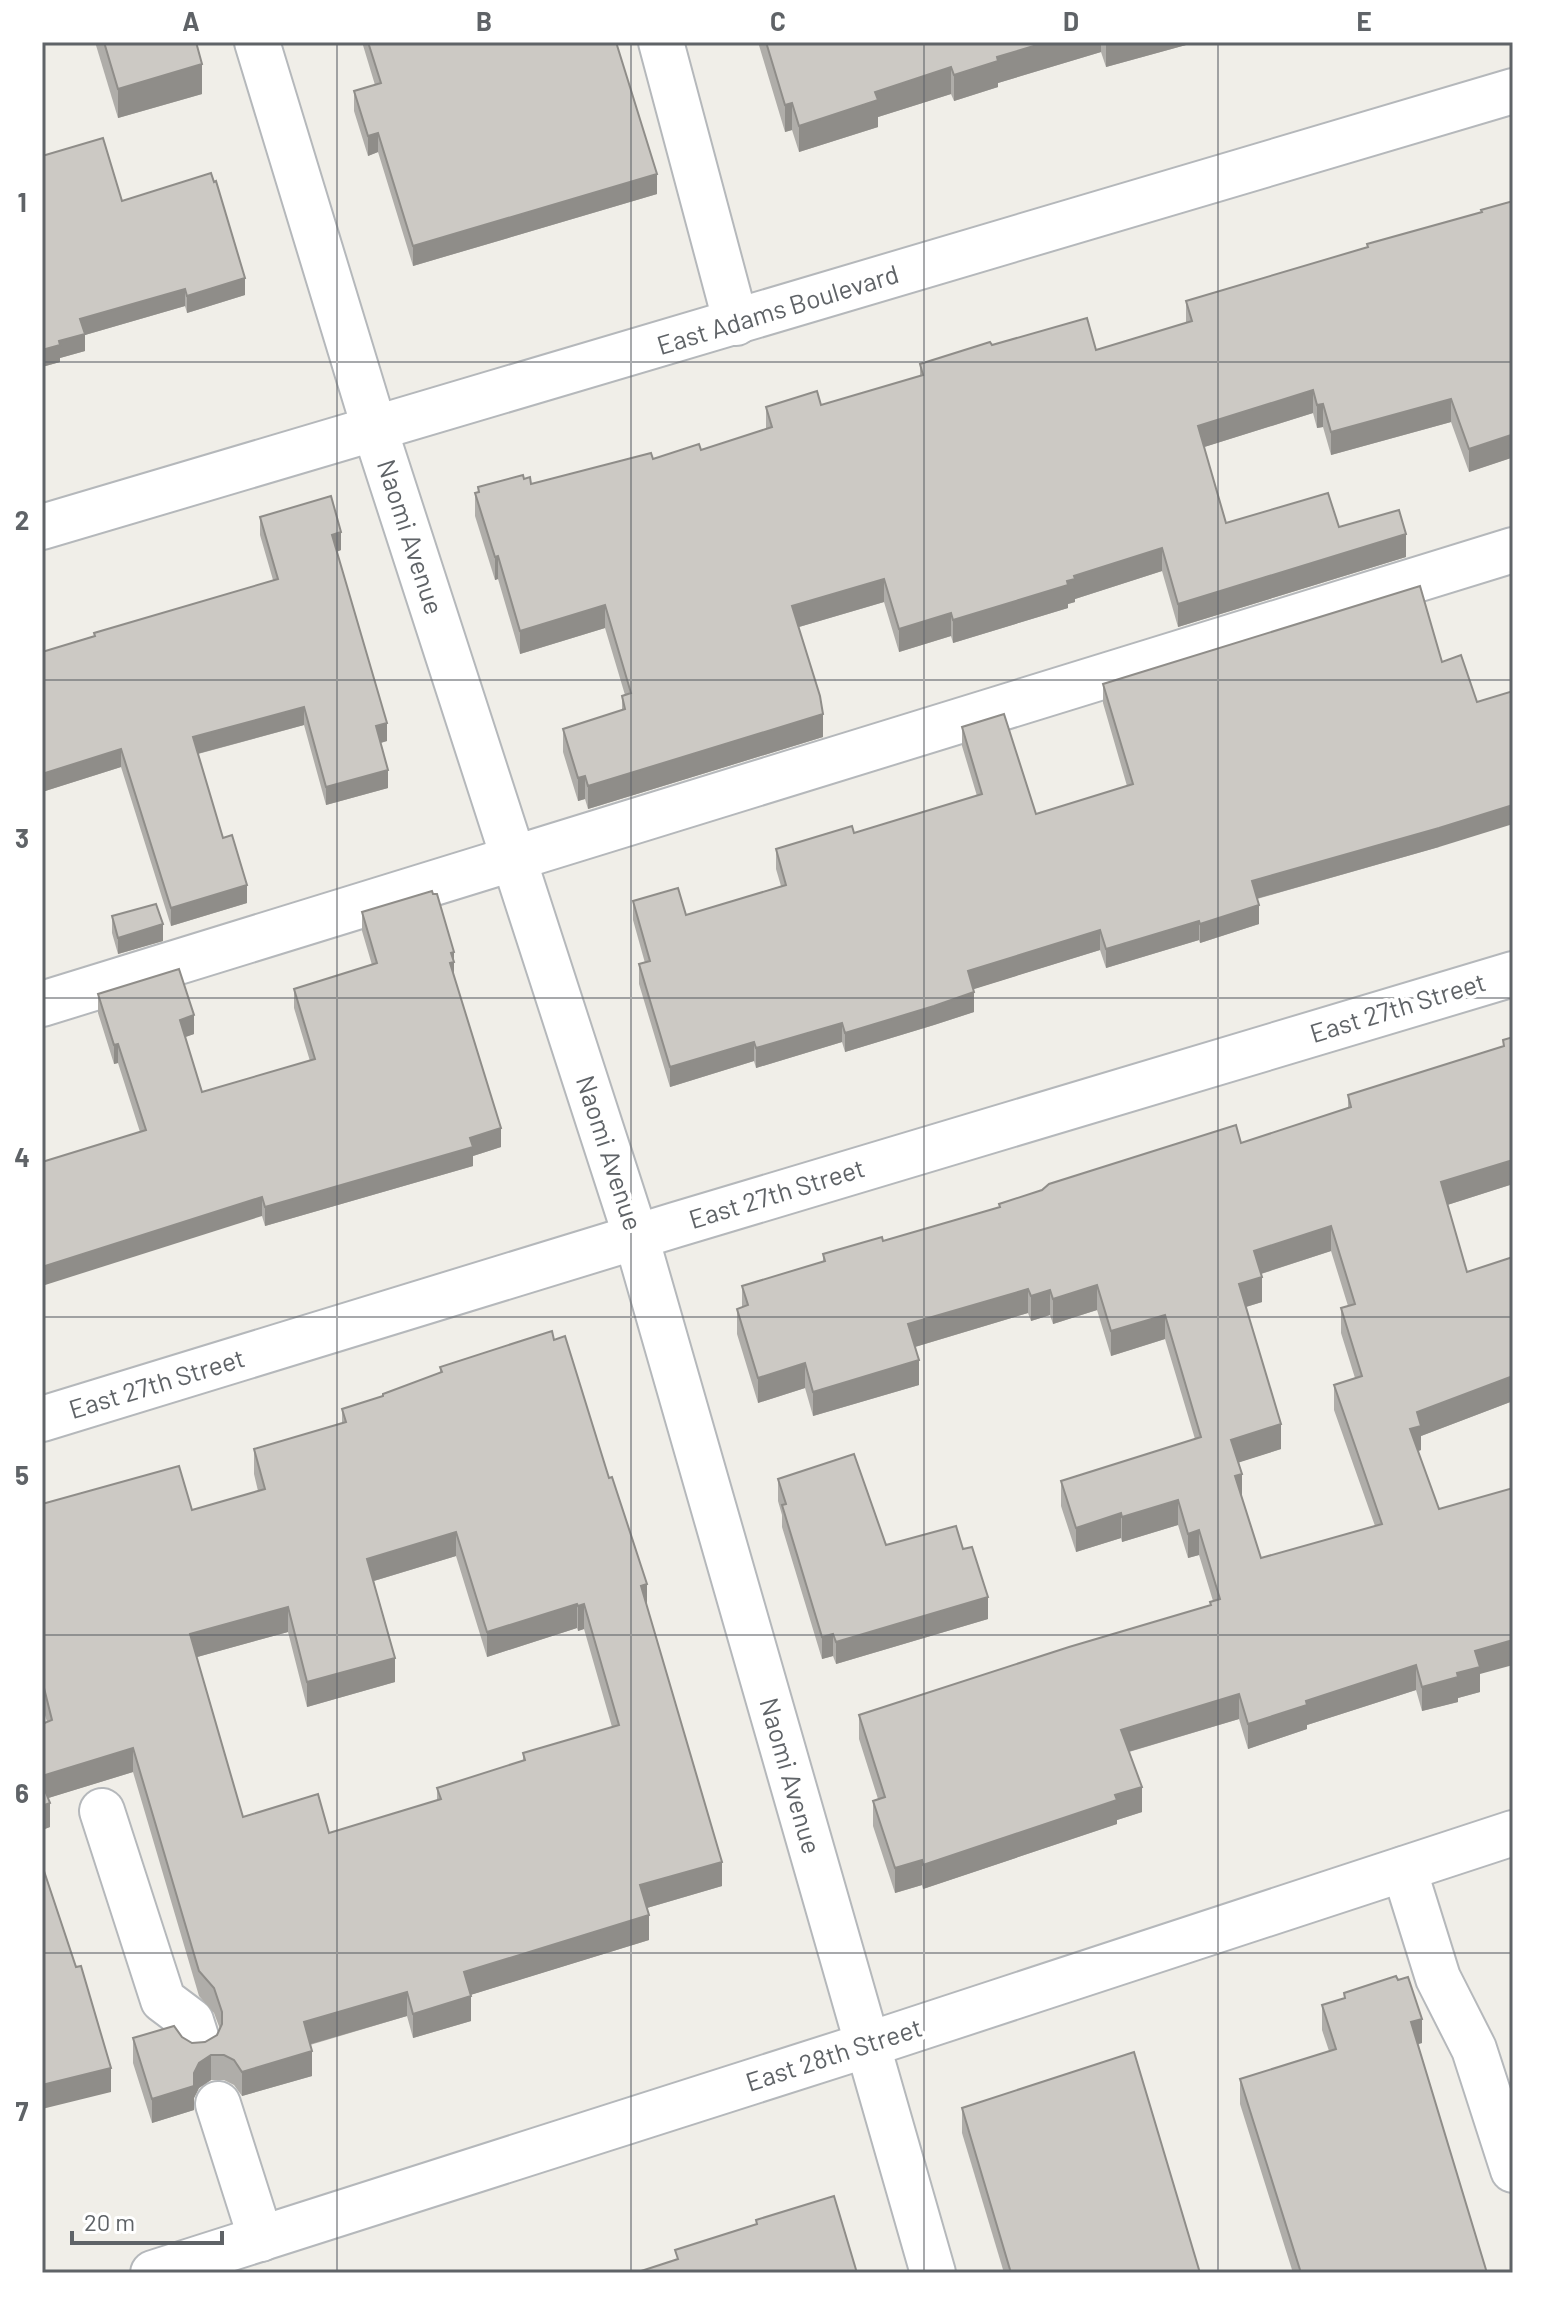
<svg xmlns="http://www.w3.org/2000/svg" width="1555" height="2315" font-family="Barlow,sans-serif">
<style>
.lines{fill:none;stroke-linecap:round;stroke-linejoin:round}
.minor-casing{stroke:#b5b8bb;stroke-width:48}
.minor{stroke:#fff;stroke-width:44}
.wall{fill:#afada9;fill-rule:evenodd}
.shaded-wall{fill:#8f8d89}
.building{fill:#ccc9c4;stroke:#8f8d89;stroke-width:2;fill-rule:evenodd}
.grid{fill:none;stroke:#5f6367;stroke-width:2;stroke-opacity:0.55}
.labels{text-anchor:middle;stroke-width:8;stroke-linejoin:round;paint-order:stroke}
.street-label{font-size:26px;fill:#5f6367;stroke:#fff}
.neatline{fill:none;stroke:#5f6367;stroke-width:3}
.grid-label{font-size:26px;text-anchor:middle;font-weight:bold;fill:#5f6367}
</style>
<rect width="100%" height="100%" fill="#f0eee8"/>
<g class="lines">
<defs>
<g id="minor">
<polyline points="257,42 375,430 636,1237 933,2273"/>
<polyline points="661,42 736,323"/>
<polyline points="42,527 1513,91"/>
<polyline points="42,1004 1513,550"/>
<polyline points="42,1419 675,1225 1513,974"/>
<polyline points="102,1811 163,2000 191,2021 198,2043"/>
<polyline points="1404,1869 1438,1978 1474,2049 1513,2170"/>
<polyline points="218,2104 261,2239"/>
<polyline points="153,2273 867,2045 1513,1833"/>
</g>
</defs>
<use href="#minor" class="minor-casing"/>
<use href="#minor" class="minor"/>
</g>
<g class="wall">
<polygon points="95,42 196,42 202,94 118,118"/>
<polygon points="362,42 616,42 657,194 413,266 378,152 368,156 354,111 354,91 375,85"/>
<polygon points="758,42 1186,42 1186,45 1106,67 1101,52 998,83 998,87 954,101 951,94 878,117 878,127 799,152 792,130 785,132"/>
<polygon points="122,201 245,295 187,313 185,306 85,335 85,351 60,358 60,362 42,367"/>
<polygon points="1513,201 1513,465 1511,458 1469,472 1451,422 1331,455 1323,427 1317,428 1313,413 1204,447 1226,523 1339,527 1406,557 1178,627 1162,571 1075,599 1075,602 1068,604 1068,608 953,643 951,636 899,652 884,602 799,627 823,737 588,809 585,799 578,801 563,752 563,729 622,710 622,696 625,695 605,628 520,654 498,579 495,580 475,516 475,493 478,493 478,487 524,479 531,484 701,450 766,429 766,407 821,405 920,376 920,364 992,345 1096,350 1186,323 1186,301 1367,248 1367,244 1481,212 1481,210"/>
<polygon points="260,517 341,550 337,552 387,741 381,743 388,788 326,805 304,725 198,754 223,838 247,903 171,926 121,767 42,792 42,652 273,580 260,535"/>
<polygon points="1103,684 1439,847 1257,899 1259,924 1200,943 1199,940 1106,968 1100,950 973,989 974,1012 934,1025 845,1052 842,1042 756,1068 754,1061 670,1087 639,984 639,964 645,963 633,920 633,901 686,915 781,886 776,869 776,849 854,833 977,796 962,746 962,727 1036,814 1127,786 1103,703"/>
<polygon points="362,912 454,970 454,976 501,1147 473,1156 473,1166 265,1226 262,1216 42,1162 140,1132 118,1063 114,1064 98,1013 98,994 194,1034 185,1037 202,1092 310,1061 294,1008 294,989 372,965 362,931"/>
<polygon points="112,916 163,941 118,954 112,933"/>
<path d="M 1513,1037 L 1513,1184 L 1447,1205 L 1467,1272 L 1513,1257 L 1513,1401 L 1421,1436 L 1421,1450 L 1418,1451 L 1480,1674 L 1480,1692 L 1458,1698 L 1458,1702 L 1422,1711 L 1416,1690 L 1307,1725 L 1307,1729 L 1248,1749 L 1239,1719 L 1129,1752 L 1142,1812 L 1117,1820 L 1117,1824 L 923,1889 L 922,1885 L 895,1893 L 873,1826 L 873,1801 L 878,1799 L 859,1739 L 859,1715 L 1210,1605 L 1210,1602 L 1213,1601 L 1199,1555 L 1188,1558 L 1178,1525 L 1122,1542 L 1121,1538 L 1076,1552 L 1061,1506 L 1061,1481 L 1195,1439 L 1165,1339 L 1111,1356 L 1097,1310 L 1053,1324 L 1050,1315 L 1031,1321 L 1028,1313 L 915,1347 L 919,1385 L 813,1416 L 805,1388 L 758,1403 L 737,1334 L 737,1309 L 742,1307 L 742,1286 L 823,1262 L 823,1254 L 883,1241 L 999,1207 L 999,1204 L 1241,1143 L 1348,1108 L 1348,1095 L 1503,1046 L 1503,1040 ZM 1331,1251 L 1348,1306 L 1341,1308 L 1341,1333 L 1355,1378 L 1334,1385 L 1334,1410 L 1375,1526 L 1261,1558 L 1242,1498 L 1239,1462 L 1281,1449 L 1246,1307 L 1262,1302 L 1261,1274 Z"/>
<path d="M 440,1367 L 647,1606 L 722,1886 L 647,1908 L 649,1940 L 470,1995 L 471,2021 L 413,2038 L 407,2016 L 310,2045 L 312,2076 L 242,2096 L 234,2085 L 224,2080 L 211,2080 L 199,2088 L 194,2098 L 194,2110 L 152,2123 L 133,2063 L 133,2038 L 182,2037 L 192,2043 L 205,2042 L 217,2035 L 220,2029 L 214,2013 L 199,1996 L 133,1772 L 48,1798 L 50,1827 L 42,1830 L 47,1722 L 42,1705 L 42,1504 L 192,1510 L 258,1491 L 254,1474 L 254,1449 L 342,1424 L 342,1409 L 383,1396 L 440,1373 ZM 456,1556 L 487,1657 L 577,1628 L 578,1631 L 584,1629 L 612,1727 L 523,1753 L 523,1761 L 437,1788 L 437,1800 L 329,1833 L 243,1817 L 197,1657 L 288,1632 L 307,1707 L 395,1682 L 374,1581 Z"/>
<polygon points="778,1479 886,1545 963,1549 988,1619 836,1664 833,1656 822,1659 782,1527 782,1515 778,1501"/>
<polygon points="1344,1993 1422,2043 1418,2044 1487,2273 1293,2273 1240,2104 1240,2079 1329,2051 1322,2030 1322,2005 1344,1999"/>
<polygon points="962,2108 1200,2273 1004,2273 962,2133"/>
</g>
<g class="shaded-wall">
<polygon points="1047,42 1101,42 1101,52 998,83 998,87 954,101 954,75 997,57"/>
<polygon points="1106,42 1186,42 1186,45 1106,67"/>
<polygon points="202,64 202,94 118,118 118,89"/>
<polygon points="951,67 951,94 878,117 878,127 799,152 799,126 875,92"/>
<polygon points="792,103 792,130 785,132 785,105"/>
<polygon points="378,133 378,152 368,156 368,136"/>
<polygon points="657,174 657,194 413,266 413,246"/>
<polygon points="245,278 245,295 187,313 187,296"/>
<polygon points="185,289 185,306 85,335 85,351 60,358 60,362 42,367 42,350 59,341 80,319"/>
<polygon points="1313,390 1313,413 1198,449 1198,426"/>
<polygon points="1451,399 1451,422 1331,455 1331,432"/>
<polygon points="1323,404 1323,427 1317,428 1317,405"/>
<polygon points="1511,435 1511,458 1469,472 1469,449"/>
<polygon points="341,532 341,550 332,553 332,535"/>
<polygon points="1406,534 1406,557 1178,627 1178,604"/>
<polygon points="1162,548 1162,571 1075,599 1075,602 1068,604 1068,608 953,643 953,620 1067,581 1074,576"/>
<polygon points="498,556 498,579 495,580 495,557"/>
<polygon points="884,579 884,602 792,629 792,606"/>
<polygon points="605,605 605,628 520,654 520,631"/>
<polygon points="951,613 951,636 899,652 899,629"/>
<polygon points="304,707 304,725 193,755 193,737"/>
<polygon points="823,714 823,737 588,809 588,786"/>
<polygon points="387,723 387,741 376,744 376,726"/>
<polygon points="121,749 121,767 42,792 42,774"/>
<polygon points="388,770 388,788 326,805 326,787"/>
<polygon points="585,776 585,799 578,801 578,778"/>
<polygon points="1513,805 1513,824 1439,847 1252,900 1252,881"/>
<polygon points="247,885 247,903 171,926 171,908"/>
<polygon points="1259,905 1259,924 1200,943 1200,924"/>
<polygon points="1199,921 1199,940 1106,968 1106,949"/>
<polygon points="163,924 163,941 118,954 118,938"/>
<polygon points="1100,930 1100,950 968,991 968,971"/>
<polygon points="454,952 454,981 450,982 451,953"/>
<polygon points="974,992 974,1012 934,1025 845,1052 845,1033"/>
<polygon points="194,1015 194,1034 180,1039 180,1020"/>
<polygon points="842,1023 842,1042 756,1068 756,1048"/>
<polygon points="754,1042 754,1061 670,1087 670,1067"/>
<polygon points="118,1044 118,1063 114,1064 114,1045"/>
<polygon points="501,1128 501,1147 473,1156 473,1166 265,1226 265,1207 470,1138"/>
<polygon points="1513,1160 1513,1184 1441,1207 1441,1182"/>
<polygon points="262,1197 262,1216 42,1286 42,1267"/>
<polygon points="1331,1226 1331,1251 1254,1276 1254,1251"/>
<polygon points="1262,1277 1262,1302 1239,1309 1239,1284"/>
<polygon points="1097,1285 1097,1310 1053,1324 1053,1299"/>
<polygon points="1028,1289 1028,1313 908,1349 908,1324"/>
<polygon points="1050,1290 1050,1315 1031,1321 1031,1296"/>
<polygon points="1165,1315 1165,1339 1111,1356 1111,1331"/>
<polygon points="919,1360 919,1385 813,1416 813,1392"/>
<polygon points="805,1363 805,1388 758,1403 758,1378"/>
<polygon points="1513,1376 1513,1401 1421,1436 1421,1450 1410,1454 1410,1429 1417,1412"/>
<polygon points="1281,1424 1281,1449 1231,1465 1231,1440"/>
<polygon points="1242,1474 1242,1498 1235,1476"/>
<polygon points="1178,1500 1178,1525 1122,1542 1122,1517"/>
<polygon points="1121,1513 1121,1538 1076,1552 1076,1528"/>
<polygon points="1199,1530 1199,1555 1188,1558 1188,1534"/>
<polygon points="456,1532 456,1556 367,1583 367,1559"/>
<polygon points="647,1584 647,1609 641,1586"/>
<polygon points="988,1597 988,1619 836,1664 836,1642"/>
<polygon points="577,1604 577,1628 487,1657 487,1632"/>
<polygon points="584,1604 584,1629 578,1631 578,1606"/>
<polygon points="288,1607 288,1632 190,1659 190,1634"/>
<polygon points="833,1634 833,1656 822,1659 822,1637"/>
<polygon points="1513,1640 1513,1665 1480,1674 1480,1692 1458,1698 1458,1702 1422,1711 1422,1687 1457,1673 1475,1651"/>
<polygon points="395,1658 395,1682 307,1707 307,1682"/>
<polygon points="1416,1665 1416,1690 1307,1725 1307,1729 1248,1749 1248,1724 1306,1701"/>
<polygon points="1239,1694 1239,1719 1121,1754 1121,1730"/>
<polygon points="133,1748 133,1772 42,1800 42,1776"/>
<polygon points="1142,1787 1142,1812 1117,1820 1117,1824 923,1889 923,1865 1115,1795"/>
<polygon points="50,1803 50,1827 42,1830 42,1806"/>
<polygon points="922,1860 922,1885 895,1893 895,1868"/>
<polygon points="722,1862 722,1886 640,1910 640,1885"/>
<polygon points="649,1915 649,1940 464,1997 464,1972"/>
<polygon points="407,1992 407,2016 304,2046 304,2022"/>
<polygon points="471,1996 471,2021 413,2038 413,2014"/>
<polygon points="1422,2019 1422,2043 1411,2046 1411,2022"/>
<polygon points="312,2051 312,2076 242,2096 242,2072"/>
<polygon points="211,2055 211,2080 199,2088 194,2098 194,2110 152,2123 152,2099 194,2073 199,2063"/>
<polygon points="111,2068 111,2092 42,2109 42,2085"/>
</g>
<g class="building">
<polygon points="104,42 196,42 202,64 118,89"/>
<polygon points="368,42 616,42 657,174 413,246 378,133 368,136 354,91 381,83"/>
<polygon points="766,42 1047,42 997,57 998,61 954,75 951,67 875,92 878,100 799,126 792,103 785,105"/>
<polygon points="103,138 122,201 211,173 214,182 216,181 245,278 187,296 185,289 80,319 85,334 59,341 60,345 42,350 42,156"/>
<polygon points="1513,201 1513,442 1511,435 1469,449 1451,399 1331,432 1323,404 1317,405 1313,390 1198,426 1226,523 1328,493 1339,527 1399,510 1406,534 1178,604 1162,548 1074,576 1075,579 1067,581 1068,585 953,620 951,613 899,629 884,579 792,606 820,696 823,714 588,786 585,776 578,778 563,729 625,709 622,696 631,693 605,605 520,631 498,556 495,557 475,493 479,492 478,487 523,475 524,479 530,477 531,484 651,453 653,459 699,444 701,450 772,427 766,407 817,391 821,405 923,375 920,364 990,342 992,345 1087,318 1096,350 1192,321 1186,301 1368,247 1367,244 1482,212 1481,210"/>
<polygon points="331,496 341,532 332,535 387,723 376,726 388,770 326,787 304,707 193,737 223,838 232,835 247,885 171,908 121,749 42,774 42,652 95,636 94,633 278,579 260,517"/>
<polygon points="1420,586 1442,662 1461,655 1477,702 1513,691 1513,805 1439,828 1252,881 1259,905 1200,924 1199,921 1106,949 1100,930 968,971 974,992 934,1006 845,1033 842,1023 756,1048 754,1042 670,1067 639,964 650,961 633,901 678,888 686,915 786,885 776,849 852,826 854,833 982,794 962,727 1004,714 1036,814 1133,784 1103,684"/>
<polygon points="432,891 433,894 437,894 454,952 451,953 454,962 450,963 501,1128 470,1138 473,1147 265,1207 262,1197 42,1267 42,1162 146,1130 118,1044 114,1045 98,994 179,969 194,1015 180,1020 202,1092 315,1059 294,989 377,963 362,912"/>
<polygon points="156,904 163,924 118,938 112,916"/>
<path d="M 1513,1037 L 1513,1160 L 1441,1182 L 1467,1272 L 1513,1257 L 1513,1376 L 1417,1412 L 1421,1426 L 1410,1429 L 1439,1509 L 1513,1488 L 1513,1640 L 1475,1651 L 1480,1667 L 1457,1673 L 1458,1677 L 1422,1687 L 1416,1665 L 1306,1701 L 1307,1705 L 1248,1724 L 1239,1694 L 1121,1730 L 1142,1787 L 1115,1795 L 1117,1800 L 923,1865 L 922,1860 L 895,1868 L 873,1801 L 885,1797 L 859,1715 L 1069,1647 L 1211,1605 L 1210,1602 L 1220,1599 L 1199,1530 L 1188,1534 L 1178,1500 L 1122,1517 L 1121,1513 L 1076,1528 L 1061,1481 L 1201,1437 L 1165,1315 L 1111,1331 L 1097,1285 L 1053,1299 L 1050,1290 L 1031,1296 L 1028,1289 L 908,1324 L 919,1360 L 813,1392 L 805,1363 L 758,1378 L 737,1309 L 748,1305 L 742,1286 L 825,1261 L 823,1254 L 882,1237 L 883,1241 L 1000,1207 L 999,1204 L 1042,1190 L 1049,1184 L 1236,1125 L 1241,1143 L 1351,1107 L 1348,1095 L 1504,1046 L 1503,1040 ZM 1331,1226 L 1355,1304 L 1341,1308 L 1362,1376 L 1334,1385 L 1382,1524 L 1261,1558 L 1235,1476 L 1242,1474 L 1231,1440 L 1281,1424 L 1239,1284 L 1262,1277 L 1254,1251 Z"/>
<path d="M 552,1331 L 554,1340 L 565,1336 L 609,1478 L 612,1477 L 647,1584 L 641,1586 L 722,1862 L 640,1885 L 649,1915 L 464,1972 L 471,1996 L 413,2014 L 407,1992 L 304,2022 L 312,2051 L 242,2072 L 234,2060 L 224,2055 L 211,2055 L 199,2063 L 194,2073 L 194,2086 L 152,2099 L 133,2038 L 174,2026 L 182,2037 L 192,2043 L 205,2042 L 217,2035 L 222,2024 L 222,2012 L 214,1988 L 199,1971 L 133,1748 L 42,1776 L 42,1724 L 52,1720 L 42,1680 L 42,1504 L 179,1466 L 192,1510 L 265,1489 L 254,1449 L 346,1422 L 342,1409 L 383,1396 L 383,1394 L 442,1372 L 440,1367 ZM 456,1532 L 487,1632 L 577,1604 L 578,1606 L 584,1604 L 619,1725 L 523,1753 L 525,1760 L 437,1788 L 441,1799 L 329,1833 L 318,1794 L 243,1817 L 190,1634 L 288,1607 L 307,1682 L 395,1658 L 367,1559 Z"/>
<polygon points="854,1454 886,1545 956,1526 963,1549 972,1547 988,1597 836,1642 833,1634 822,1637 782,1505 786,1504 778,1479"/>
<polygon points="42,1783 50,1803 42,1806"/>
<polygon points="42,1865 76,1967 81,1966 111,2068 42,2085"/>
<polygon points="1396,1976 1398,1980 1408,1977 1422,2019 1411,2022 1487,2273 1301,2273 1240,2079 1336,2049 1322,2005 1345,1998 1344,1993"/>
<polygon points="1134,2052 1200,2273 1011,2273 962,2108"/>
<polygon points="834,2196 857,2273 635,2273 678,2259 675,2250 757,2224 756,2220"/>
</g>
<path class="grid" d="M 337,42 L 337,2273M 631,42 L 631,2273M 924,42 L 924,2273M 1218,42 L 1218,2273M 42,362 L 1513,362M 42,680 L 1513,680M 42,998 L 1513,998M 42,1317 L 1513,1317M 42,1635 L 1513,1635M 42,1953 L 1513,1953"/>
<g class="labels">
<g class="street-label">
<text transform="translate(778 310) rotate(-17)" y="9">East Adams Boulevard</text>
<text transform="translate(410 537) rotate(72)" y="9">Naomi Avenue</text>
<text transform="translate(1398 1008) rotate(-17)" y="9">East 27th Street</text>
<text transform="translate(609 1153) rotate(72)" y="9">Naomi Avenue</text>
<text transform="translate(777 1194) rotate(-17)" y="9">East 27th Street</text>
<text transform="translate(157 1384) rotate(-17)" y="9">East 27th Street</text>
<text transform="translate(790 1776) rotate(74)" y="9">Naomi Avenue</text>
<text transform="translate(834 2055) rotate(-18)" y="9">East 28th Street</text>
</g>
</g>
<rect width="1555" height="2315" fill="none" stroke="#ffffff" stroke-width="88"/>
<path d="M72 2231v12h150v-12" fill="none" stroke="#5f6367" stroke-width="4"/>
<text x="84" y="2231" font-size="24" fill="#5f6367" stroke="#ffffff" stroke-width="6" paint-order="stroke">20 m</text>
<rect x="44" y="44" width="1467" height="2227" class="neatline"/>
<g class="grid-label">
<text x="191" y="31">A</text>
<text x="484" y="31">B</text>
<text x="778" y="31">C</text>
<text x="1071" y="31">D</text>
<text x="1364" y="31">E</text>
<text x="22" y="212">1</text>
<text x="22" y="530">2</text>
<text x="22" y="848">3</text>
<text x="22" y="1167">4</text>
<text x="22" y="1485">5</text>
<text x="22" y="1803">6</text>
<text x="22" y="2121">7</text>
</g>
</svg>
